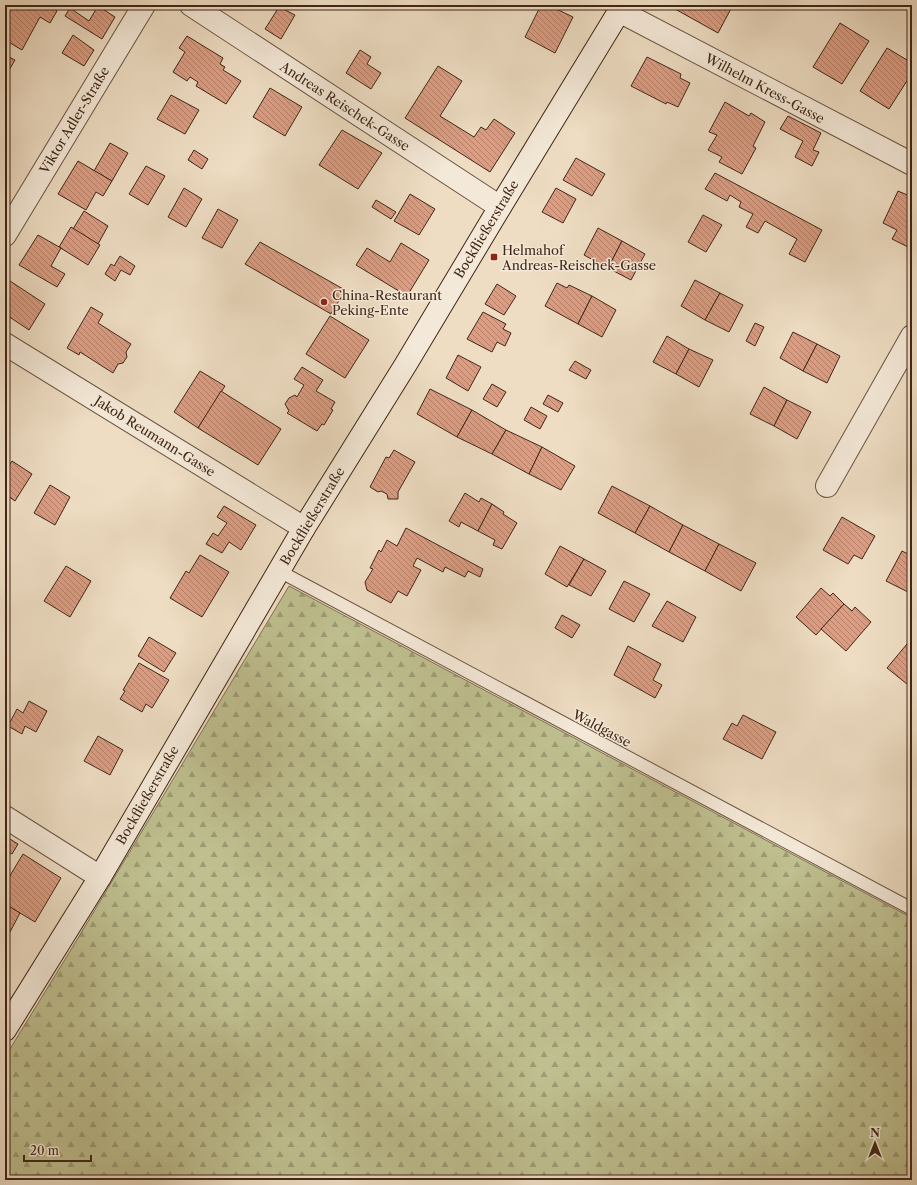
<svg xmlns="http://www.w3.org/2000/svg" width="917" height="1185" font-family="'Libre Caslon Text',serif">
<style>
.forest{fill:url(#forest-firs);stroke:#807353}
.building{fill:url(#building-back-hatch);stroke:#402717}
.lines{fill:none;stroke-linecap:round;stroke-linejoin:round}
.service-casing{stroke:#6c5442;stroke-width:14}
.minor-casing{stroke:#6c5442;stroke-width:24}
.secondary-casing{stroke:#402717;stroke-width:24}
.service{stroke:#f4e9d8;stroke-width:12}
.minor{stroke:#f4e9d8;stroke-width:22}
.secondary{stroke:#f4e9d8;stroke-width:22}
.poi-dot{fill:#8f2418;stroke:#f4e9d8;stroke-width:1.5}
.labels{text-anchor:middle;stroke-width:3;stroke-linejoin:round;paint-order:stroke}
.street-label{font-size:13px;fill:#402717;stroke:#f4e9d8}
.poi-label{font-size:13px;fill:#402717;stroke:#f4e9d8;text-anchor:start}
</style>
<defs>
<pattern id="forest-firs" width="22" height="20" patternUnits="userSpaceOnUse"><rect width="22" height="20" fill="#bfbf8f"/><path d="M5 1l3.5 6h-7zM16 11l3.5 6h-7z" fill="#9d9b74"/></pattern>
<pattern id="building-back-hatch" width="6" height="6" patternUnits="userSpaceOnUse"><rect width="6" height="6" fill="#dc9d83"/><path d="M-1 5l2 2M0 0l6 6M5-1l2 2" fill="none" stroke="#b4806a"/></pattern>
</defs>
<rect width="100%" height="100%" fill="#eeddc3"/>
<filter id="stains"><feTurbulence type="fractalNoise" baseFrequency=".005" numOctaves="4"/><feColorMatrix values="0 0 0 0 .2 0 0 0 0 .09 0 0 0 0 .02 0 0 0 .5 -.17"/></filter>
<radialGradient id="worn" r=".72"><stop offset=".6" stop-color="#630" stop-opacity="0"/><stop offset="1" stop-color="#630" stop-opacity=".3"/></radialGradient>
<polygon class="forest" points="289,586 912,918 912,1180 5,1180 5,1057 69,953"/>
<g class="building">
<polygon points="5,5 48,5 57,11 50,23 40,17 22,50 5,40"/>
<polygon points="541,5 548,5 573,17 555,53 525,37"/>
<polygon points="668,5 733,5 718,33"/>
<polygon points="98,6 115,17 102,39 65,16 70,8 89,21"/>
<polygon points="279,7 295,15 281,39 265,29"/>
<polygon points="840,23 869,41 842,84 813,67"/>
<polygon points="73,35 94,50 84,66 62,53"/>
<polygon points="187,36 223,58 220,64 225,67 223,70 241,81 226,104 196,86 198,82 190,77 187,81 173,72 185,52 179,48"/>
<polygon points="887,48 912,63 912,73 889,109 860,91"/>
<polygon points="360,50 371,57 367,64 381,73 371,89 346,73"/>
<polygon points="5,55 15,60 5,77"/>
<polygon points="647,57 681,74 680,78 690,83 678,107 667,102 666,104 631,86"/>
<polygon points="438,66 462,81 440,116 474,137 481,127 486,130 494,119 515,133 490,172 405,118"/>
<polygon points="270,88 302,107 285,136 253,117"/>
<polygon points="171,95 199,110 185,134 157,119"/>
<polygon points="725,102 749,116 751,113 765,122 753,146 756,148 742,174 719,162 722,157 708,150 717,135 709,132"/>
<polygon points="788,116 821,133 813,150 819,152 812,166 795,157 803,141 780,129"/>
<polygon points="342,130 382,153 358,189 319,165"/>
<polygon points="110,143 128,153 112,181 94,171"/>
<polygon points="194,150 208,159 202,169 188,160"/>
<polygon points="576,158 605,174 592,196 563,180"/>
<polygon points="78,161 112,181 103,196 96,192 86,210 58,194"/>
<polygon points="146,166 165,176 148,205 129,194"/>
<polygon points="715,173 822,230 805,262 789,254 797,239 765,221 758,233 746,227 753,214 739,207 741,202 730,195 727,201 705,189"/>
<polygon points="184,188 202,199 186,227 168,217"/>
<polygon points="556,188 576,199 563,223 542,212"/>
<polygon points="898,191 912,197 912,249 892,239 897,230 883,223"/>
<polygon points="410,194 435,209 419,235 394,221"/>
<polygon points="376,200 396,212 391,219 372,207"/>
<polygon points="218,209 238,220 222,248 202,238"/>
<polygon points="84,211 108,226 98,244 73,229"/>
<polygon points="703,215 722,225 706,252 688,242"/>
<polygon points="71,227 100,245 88,265 59,247"/>
<polygon points="598,228 622,241 608,268 584,255"/>
<polygon points="38,235 61,248 51,266 65,274 57,287 19,265"/>
<polygon points="622,241 645,254 631,280 608,268"/>
<polygon points="260,242 345,290 331,314 245,264"/>
<polygon points="401,243 429,260 407,296 356,265 367,248 390,262"/>
<polygon points="120,256 135,266 130,275 121,270 115,281 105,274 111,264 114,266"/>
<polygon points="695,280 720,293 705,320 681,306"/>
<polygon points="10,281 45,304 29,330 5,314 5,288"/>
<polygon points="557,283 567,288 569,285 592,296 578,324 545,306"/>
<polygon points="497,284 516,296 504,315 485,304"/>
<polygon points="720,293 743,305 729,332 705,320"/>
<polygon points="592,296 616,310 602,337 578,324"/>
<polygon points="91,307 103,314 98,323 131,344 126,352 127,357 123,363 118,364 113,373 80,352 79,355 67,348"/>
<polygon points="483,312 506,324 503,329 511,333 505,346 497,342 492,352 467,339"/>
<polygon points="330,316 369,340 345,378 306,354"/>
<polygon points="755,323 764,327 755,346 746,341"/>
<polygon points="793,332 817,344 803,371 780,358"/>
<polygon points="667,336 689,349 676,374 653,362"/>
<polygon points="817,344 840,356 827,383 803,371"/>
<polygon points="689,349 713,360 699,387 676,374"/>
<polygon points="458,355 481,367 468,391 446,378"/>
<polygon points="575,361 591,370 586,379 569,370"/>
<polygon points="302,367 323,380 316,391 335,402 331,409 333,410 324,425 322,424 317,431 287,413 289,411 285,404 289,398 295,395 297,397 304,385 294,379"/>
<polygon points="200,371 225,386 198,428 174,412"/>
<polygon points="492,384 506,392 497,407 483,399"/>
<polygon points="764,387 787,400 774,426 750,414"/>
<polygon points="430,389 472,410 457,437 417,414"/>
<polygon points="221,391 281,429 258,465 198,428"/>
<polygon points="548,395 563,403 558,412 543,404"/>
<polygon points="787,400 811,412 797,439 774,426"/>
<polygon points="531,407 547,416 540,429 524,420"/>
<polygon points="472,410 506,430 492,454 457,437"/>
<polygon points="506,430 542,447 529,474 492,454"/>
<polygon points="542,447 575,466 561,490 529,474"/>
<polygon points="394,450 415,462 398,492 398,499 388,499 387,494 381,491 378,492 370,487 386,457 389,458"/>
<polygon points="12,461 32,474 15,501 5,494 5,472"/>
<polygon points="50,485 70,497 55,525 34,513"/>
<polygon points="612,486 650,506 635,533 598,513"/>
<polygon points="465,493 479,502 481,498 492,504 478,531 461,522 459,527 449,521"/>
<polygon points="492,504 504,512 503,514 517,523 502,549 493,545 495,540 478,531"/>
<polygon points="224,506 256,525 241,550 229,542 222,553 206,544 213,533 218,536 227,523 217,517"/>
<polygon points="650,506 683,525 669,552 635,533"/>
<polygon points="842,517 875,536 862,559 854,555 848,564 823,550"/>
<polygon points="683,525 719,544 705,571 669,552"/>
<polygon points="406,528 483,569 480,577 468,571 465,577 445,567 443,572 417,558 413,566 421,570 407,596 398,591 391,603 367,590 365,582 373,569 370,568 379,550 381,552 387,540 397,546"/>
<polygon points="719,544 756,563 741,591 705,571"/>
<polygon points="560,546 584,559 567,587 545,574"/>
<polygon points="902,551 912,556 912,586 908,592 886,581"/>
<polygon points="200,555 229,572 202,617 170,598 186,571 189,573"/>
<polygon points="584,559 606,571 591,596 569,585"/>
<polygon points="66,566 91,581 70,617 44,601"/>
<polygon points="624,581 650,594 634,622 609,609"/>
<polygon points="821,588 830,596 833,593 844,604 816,635 796,617"/>
<polygon points="667,601 696,617 683,642 652,626"/>
<polygon points="844,604 852,611 855,607 871,622 846,651 821,629"/>
<polygon points="562,615 580,625 572,638 555,628"/>
<polygon points="149,637 176,653 164,672 138,656"/>
<polygon points="912,638 912,679 907,684 887,668"/>
<polygon points="628,646 661,664 653,680 662,685 655,698 614,675"/>
<polygon points="139,663 169,680 152,708 146,704 142,712 120,699 125,691 123,690"/>
<polygon points="29,701 47,711 36,732 25,726 22,734 8,726 17,709 23,713"/>
<polygon points="743,715 776,732 762,759 723,739 732,723 737,726"/>
<polygon points="98,736 123,750 110,775 84,761"/>
<polygon points="5,836 18,844 12,854 5,850"/>
<polygon points="23,854 61,878 35,922 5,904 5,884"/>
<polygon points="5,904 20,913 10,932 5,929"/>
</g>
<g class="lines">
<defs>
<polyline id="service" points="279,571 912,909"/>
<g id="minor">
<polyline points="191,5 500,207"/>
<polyline points="619,11 912,164"/>
<polyline points="5,235 144,5"/>
<polyline points="5,344 304,528"/>
<polyline points="827,486 912,336"/>
<polyline points="5,817 100,877"/>
</g>
<polyline id="secondary" points="5,1030 100,877 304,528 406,364 500,207 623,5"/>
</defs>
<use href="#service" class="service-casing"/>
<use href="#minor" class="minor-casing"/>
<use href="#secondary" class="secondary-casing"/>
<use href="#service" class="service"/>
<use href="#minor" class="minor"/>
<use href="#secondary" class="secondary"/>
</g>
<g class="poi-dot">
<rect x="490" y="253" width="8" height="8" rx="2"/>
<circle cx="324" cy="302" r="4"/>
</g>
<g class="labels">
<g class="street-label">
<text transform="translate(765 88) rotate(28)" y="5">Wilhelm Kress-Gasse</text>
<text transform="translate(345 106) rotate(33)" y="5">Andreas Reischek-Gasse</text>
<text transform="translate(74 120) rotate(-59)" y="5">Viktor Adler-Straße</text>
<text transform="translate(486 229) rotate(-59)" y="5">Bockfließerstraße</text>
<text transform="translate(155 436) rotate(32)" y="5">Jakob Reumann-Gasse</text>
<text transform="translate(312 516) rotate(-59)" y="5">Bockfließerstraße</text>
<text transform="translate(602 728) rotate(28)" y="5">Waldgasse</text>
<text transform="translate(147 795) rotate(-60)" y="5">Bockfließerstraße</text>
</g>
<g class="poi-label">
<text x="502" y="255">Helmahof<tspan x="502" dy="15">Andreas-Reischek-Gasse</tspan></text>
<text x="332" y="300">China-Restaurant<tspan x="332" dy="15">Peking-Ente</tspan></text>
</g>
</g>
<rect width="917" height="1185" fill="none" stroke="#eeddc3" stroke-width="20"/>
<rect x="6" y="6" width="905" height="1173" fill="none" stroke="#402717" stroke-width="2"/>
<rect x="10" y="10" width="897" height="1165" fill="none" stroke="#402717"/>
<g transform="translate(875 1143)" stroke="#f4e9d8" stroke-width="3" paint-order="stroke">
<path d="M0-3L7 15L0 10L-7 15Z" fill="#402717"/>
<text y="-6" font-size="11" font-weight="bold" text-anchor="middle" fill="#402717">N</text>
</g>
<path d="M24 1155v6h67v-6" fill="none" stroke="#402717" stroke-width="2"/>
<text x="30" y="1155" font-size="12" fill="#402717" stroke="#f4e9d8" stroke-width="3" paint-order="stroke">20 m</text>
<rect width="100%" height="100%" filter="url(#stains)"/>
<rect width="100%" height="100%" fill="url(#worn)"/>
</svg>
